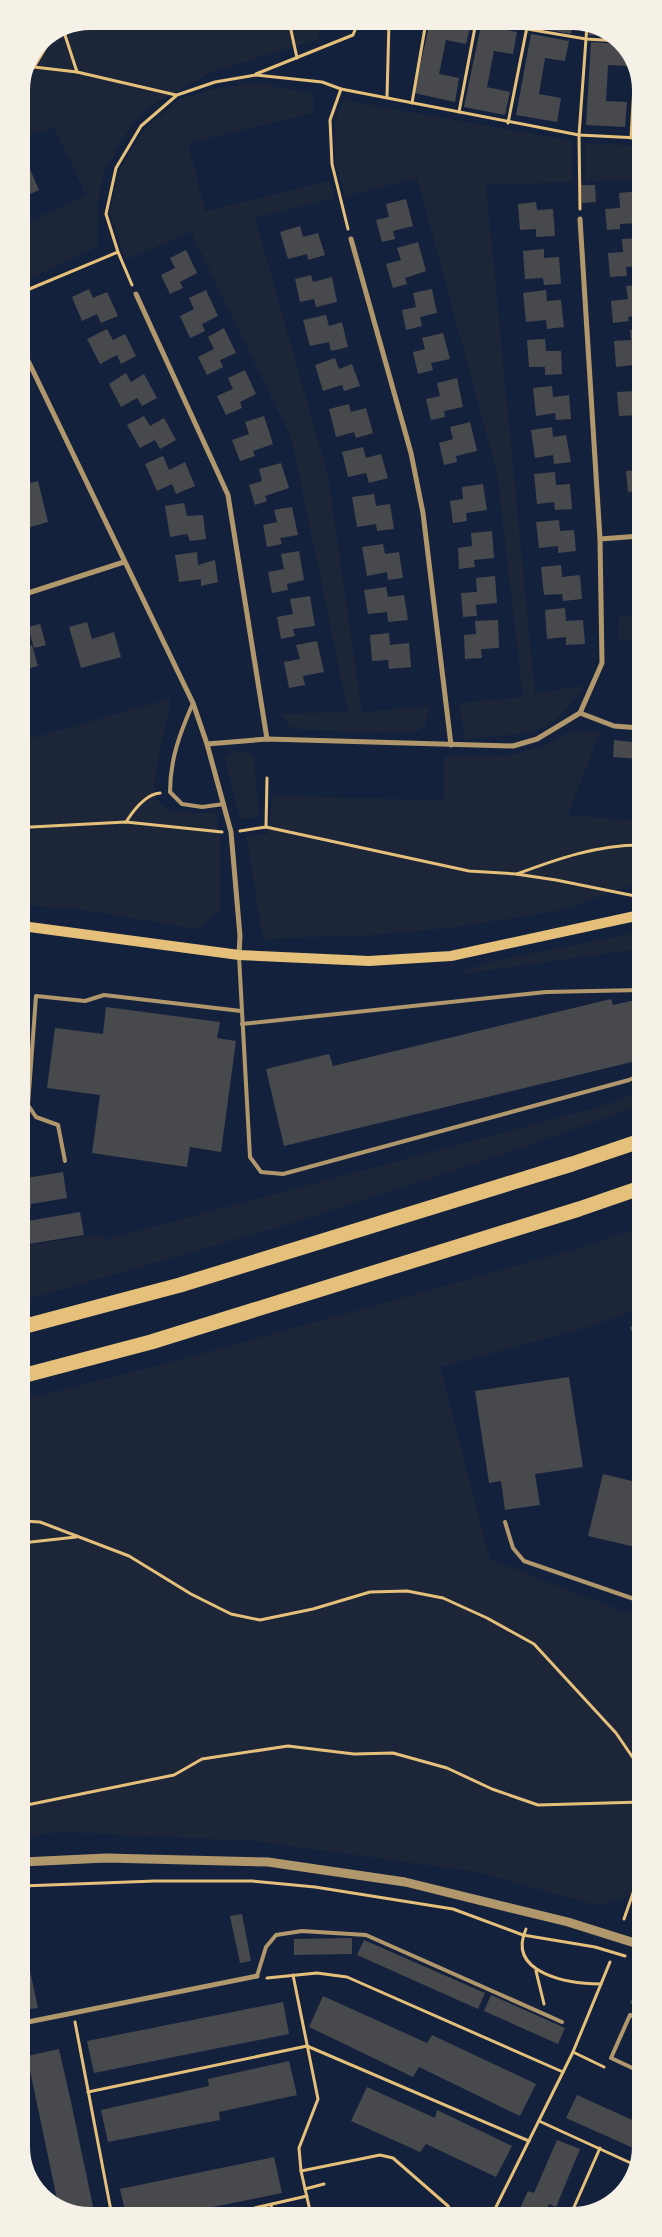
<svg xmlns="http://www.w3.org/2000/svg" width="662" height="2237" font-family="Manrope,sans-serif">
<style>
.green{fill:#1d2539}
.building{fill:#48494c}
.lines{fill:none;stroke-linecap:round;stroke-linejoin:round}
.path{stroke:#e5c07b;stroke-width:3}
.service{stroke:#b1986c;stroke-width:4}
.minor{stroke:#b1986c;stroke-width:5}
.tertiary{stroke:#b1986c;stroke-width:9}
.secondary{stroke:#e5c07b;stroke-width:10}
.motorway{stroke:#e5c07b;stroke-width:15}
</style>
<rect width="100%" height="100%" fill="#14213d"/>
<g class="green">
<polygon points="90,21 320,22 319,39 212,72 143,110 122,140 103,175 98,204 98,247 21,282 21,225 86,195 54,128 21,137 21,90 42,41"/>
<polygon points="259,83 313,94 313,113 188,143 205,211 329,181 335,198 255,218 328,476 362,712 429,706 425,725 414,733 305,730 290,727 280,714 348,712 292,440 191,232 126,260 110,213 120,169 145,128 180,99 213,89"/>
<path d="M 343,100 L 572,141 L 573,182 L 486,185 L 535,694 L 584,685 C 574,700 564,716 548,725 C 533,735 484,737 465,739 L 459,703 L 523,697 L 497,473 L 417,178 L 345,196 L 336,162 L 335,122 Z"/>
<polygon points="585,143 639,146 639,180 585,182"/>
<polygon points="640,614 640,642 618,640 619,616"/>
<polygon points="171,698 154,782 156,799 171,812 216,813 220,838 220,910 198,929 78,909 22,905 22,741"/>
<polygon points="572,730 600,732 568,815 640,821 640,882 563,910 450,928 374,935 263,939 246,835 268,834 273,796 443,800 445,755 509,756 546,745"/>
<polygon points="234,751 246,751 254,759 259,817 240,819 225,758"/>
<polygon points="640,932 640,949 454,975 488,962"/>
<polygon points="640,1091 640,1105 522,1148 296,1222 22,1301 22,1246 95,1235 108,1239 609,1104"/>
<polygon points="640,1227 640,1308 586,1328 440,1367 490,1559 640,1618 641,1891 599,1906 477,1872 255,1841 61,1832 22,1837 22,1400 172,1362 580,1248"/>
</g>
<g class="building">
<polygon points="430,22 471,22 466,44 446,40 439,74 459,78 455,102 414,93"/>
<polygon points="532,22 573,22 571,34 532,27"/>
<polygon points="481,25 517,32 513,54 494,51 487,87 510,92 505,115 464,107"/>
<polygon points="589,26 614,37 588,35"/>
<polygon points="531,34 569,41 565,61 545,58 539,94 561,98 557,122 516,115"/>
<polygon points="591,42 620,44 629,58 629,66 608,65 606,101 627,102 625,127 586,125"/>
<polygon points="638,99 639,99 639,130 636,130"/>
<polygon points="21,149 39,190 21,198"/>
<polygon points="581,185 595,185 596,202 582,203"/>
<polygon points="639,191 639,223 620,224 620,229 607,230 605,209 620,208 619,193"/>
<polygon points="406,199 413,226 393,231 395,239 382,242 376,220 389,217 386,204"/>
<polygon points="536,202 537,210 553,209 555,236 536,237 536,229 520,230 518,204"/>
<polygon points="21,204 26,214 21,216"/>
<polygon points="300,226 303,237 318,233 325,255 308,260 307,254 288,259 280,232"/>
<polygon points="639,238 639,266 626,267 627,276 610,277 608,253 623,252 622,239"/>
<polygon points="418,242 426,271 405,278 407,284 393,288 386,264 401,260 397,248"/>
<polygon points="544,249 544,258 559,257 561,284 544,285 543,278 525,279 523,251"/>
<polygon points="186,250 197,273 180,282 183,288 170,294 161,275 175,268 170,258"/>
<polygon points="311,275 313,282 332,277 337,302 316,307 314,299 300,302 295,279"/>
<polygon points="640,285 640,315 628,317 629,321 613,323 611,301 628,299 626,286"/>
<polygon points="89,289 93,298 107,292 118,316 101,323 97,314 82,321 72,297"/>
<polygon points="432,289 437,313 420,317 422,326 406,330 402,310 416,307 413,293"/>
<polygon points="206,290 218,316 202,324 205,331 190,338 180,316 194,309 189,298"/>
<polygon points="546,290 547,301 561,300 564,327 547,329 546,320 526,322 523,293"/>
<polygon points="326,315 329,326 342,322 348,347 331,351 329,342 310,346 303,320"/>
<polygon points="224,328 236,353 220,360 223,367 207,375 198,357 214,349 208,337"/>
<polygon points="107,329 113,340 125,334 136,356 121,364 117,355 100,364 87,339"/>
<polygon points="640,329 640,359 634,359 634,365 616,367 614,341 631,340 630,330"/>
<polygon points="443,333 450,359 431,363 433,370 418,374 413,352 425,349 422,338"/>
<polygon points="545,339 546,351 561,351 562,374 545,375 545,367 529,367 527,340"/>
<polygon points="335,358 339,369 352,364 360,386 344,391 342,385 323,391 315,365"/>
<polygon points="245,370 256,394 240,402 242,408 226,415 217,396 233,389 228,378"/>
<polygon points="126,373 131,382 144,374 157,398 142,406 137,398 121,407 109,384"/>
<polygon points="635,374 640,374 639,415 619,416 617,392 636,391"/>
<polygon points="457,378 463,407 444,411 445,417 431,420 426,399 440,396 437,383"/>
<polygon points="552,386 553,397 569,395 571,419 556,420 555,413 536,416 533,388"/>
<polygon points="349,404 351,412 366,408 373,433 356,438 354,432 336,437 329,409"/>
<polygon points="144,416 150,426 164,418 176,440 160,449 155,440 140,448 127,425"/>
<polygon points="264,416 273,444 253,451 255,456 240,461 232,440 249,434 245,422"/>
<polygon points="470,422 477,451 456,456 457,462 444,465 439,443 453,439 450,427"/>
<polygon points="552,427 553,437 566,435 571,462 554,464 553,455 535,458 531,430"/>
<polygon points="363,447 366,458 381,454 388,478 369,483 366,473 348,477 342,452"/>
<polygon points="163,456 169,470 185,462 195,486 176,494 172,484 157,491 145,464"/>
<polygon points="281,463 289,488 265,496 267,501 255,505 249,485 262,481 259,469"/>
<polygon points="640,470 640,501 638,501 637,491 628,492 626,471"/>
<polygon points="555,472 556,485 570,484 572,509 555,510 554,502 537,504 534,474"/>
<polygon points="38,481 48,522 23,529 22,485"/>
<polygon points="483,484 487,510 466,513 467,521 453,523 450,501 463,499 462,487"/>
<polygon points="374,494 376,506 390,504 394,529 377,531 376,524 357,527 352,497"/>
<polygon points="184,503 187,516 203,515 206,539 190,541 187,534 170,537 165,506"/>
<polygon points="292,507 298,535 280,538 282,544 267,547 263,525 277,522 274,510"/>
<polygon points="559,520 560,531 574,530 576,551 558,553 558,546 539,548 536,522"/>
<polygon points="492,531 494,558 474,560 475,567 459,569 458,548 472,546 471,533"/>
<polygon points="383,544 385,554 399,552 403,578 388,580 387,572 367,576 362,547"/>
<polygon points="299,551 304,580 287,584 288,590 272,593 268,572 284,569 281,554"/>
<polygon points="197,552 198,565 215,560 218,582 201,586 201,579 179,582 175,555"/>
<polygon points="561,565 562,577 580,575 582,599 563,601 562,594 544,595 541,567"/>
<polygon points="637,573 640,573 640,589 638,589"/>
<polygon points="495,576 497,603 476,605 477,616 463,617 461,593 477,592 476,578"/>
<polygon points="386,587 388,597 404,595 408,620 388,622 387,612 368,614 364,590"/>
<polygon points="310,596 315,626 293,629 295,636 281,639 277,617 293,614 290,599"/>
<polygon points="565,608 566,621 583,620 585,644 566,645 566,637 547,639 545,610"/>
<polygon points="498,620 499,648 481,649 482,658 465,659 464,635 476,634 475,621"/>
<polygon points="87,622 92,639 114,632 121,657 81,668 69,627"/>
<polygon points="40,624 46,645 34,648 28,627"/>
<polygon points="22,633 26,647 32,645 38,666 22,670"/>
<polygon points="389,633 390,645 409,643 411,667 389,669 388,660 372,661 370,635"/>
<polygon points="317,641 324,672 303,676 305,685 289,688 284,662 300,659 296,645"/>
<polygon points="614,740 640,743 640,759 613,757"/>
<polygon points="611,999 613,1005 640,999 640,1060 284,1146 266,1069 329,1054 333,1066"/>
<polygon points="106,1007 220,1022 217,1038 236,1041 221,1152 190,1147 187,1167 92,1153 100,1095 47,1088 55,1028 103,1034"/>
<polygon points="22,1161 26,1178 63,1172 67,1198 31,1204 31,1208 22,1210"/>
<polygon points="80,1212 84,1235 22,1245 22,1222"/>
<polygon points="640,1323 640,1354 630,1327"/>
<polygon points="569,1377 583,1467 535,1474 540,1505 505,1510 501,1481 489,1483 475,1391"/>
<polygon points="603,1474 640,1483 640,1548 588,1536"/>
<polygon points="242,1914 251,1961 240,1963 230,1916"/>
<polygon points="22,1934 38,2008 23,2010 23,2009"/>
<polygon points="352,1938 352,1954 294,1955 294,1939"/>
<polygon points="364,1940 485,1993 478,2009 357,1955"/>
<polygon points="636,1990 641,1992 641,2008 630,2003"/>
<polygon points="491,1995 565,2028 558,2044 484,2011"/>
<polygon points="323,1996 427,2043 432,2035 536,2084 520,2116 419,2067 413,2077 309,2027"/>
<polygon points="283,2002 289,2034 94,2073 87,2041"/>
<polygon points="59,2049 71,2102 95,2216 85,2216 58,2204 27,2056"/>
<polygon points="289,2061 297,2095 219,2112 220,2120 108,2142 101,2110 209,2086 208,2079"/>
<polygon points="367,2087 435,2118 437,2110 512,2146 496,2177 426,2144 420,2152 351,2121"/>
<polygon points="577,2095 641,2124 640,2151 566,2118"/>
<polygon points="557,2140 580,2149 556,2207 549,2204 545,2214 517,2215 528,2191 534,2193"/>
<polygon points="274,2157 282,2193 174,2215 126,2215 120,2189"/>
<polygon points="623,2183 628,2185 626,2189 618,2194"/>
</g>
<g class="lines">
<g class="path">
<polyline points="289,21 297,58"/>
<polyline points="486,22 586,39 619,41"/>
<polyline points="64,32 77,72"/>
<polyline points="32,65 34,67 77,72 176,95"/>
<polyline points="30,68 34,67 52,37"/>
<polyline points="256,74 353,35 358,22"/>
<polyline points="341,89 330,120 332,164 348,229"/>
<polyline points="387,97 389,22"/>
<polyline points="412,103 426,22"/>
<polyline points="459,112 476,22"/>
<polyline points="508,123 528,22"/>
<polyline points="631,138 635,69"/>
<polyline points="580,209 579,135 587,25"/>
<polyline points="132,285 118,252 106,214 116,168 141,126 177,95 215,82 256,75 322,82 341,89 579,135 639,138"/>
<polyline points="21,299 27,290 118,252"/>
<path d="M 126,822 C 133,811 145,794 160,793"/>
<polyline points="22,826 31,827 126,822 222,832"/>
<polyline points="266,827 267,778"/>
<polyline points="240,831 266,827 469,871 516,874 556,880 640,897"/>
<path d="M 517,874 C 557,859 597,845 640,845"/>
<polyline points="22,1521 40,1522 129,1556 191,1594 231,1614 260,1620 313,1609 370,1592 407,1591 443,1598 487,1618 534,1644 616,1733 640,1768"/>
<polyline points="22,1543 76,1537"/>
<polyline points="637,1764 641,1813"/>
<polyline points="22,1806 174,1775 202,1759 288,1746 354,1754 393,1753 447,1768 492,1789 538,1805 641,1802"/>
<polyline points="22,1886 155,1881 252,1881 315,1887 453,1909 523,1935 595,1947 625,1956"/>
<polyline points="633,1894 641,1897"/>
<polyline points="624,1919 641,1870"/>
<path d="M 526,1929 C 506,1974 570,1984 601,1984"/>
<polyline points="634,1959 641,1961"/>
<polyline points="536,1971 544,2004"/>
<polyline points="293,1975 318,2099 299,2148 301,2171 311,2215"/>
<polyline points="267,1978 317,1973 347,1977 563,2072"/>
<polyline points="75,2022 112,2216"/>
<polyline points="573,2052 604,2067"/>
<polyline points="88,2092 307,2046 529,2141"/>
<polyline points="539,2121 635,2165"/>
<polyline points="301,2171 380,2155 393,2158 448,2206 453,2215"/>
<polyline points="305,2189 324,2184"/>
<polyline points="271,2205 273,2215"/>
<polyline points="571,2214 600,2148"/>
<polyline points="224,2215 307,2196"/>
<polyline points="492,2215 573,2052 610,1962"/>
</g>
<g class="service">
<path d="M 193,703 C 180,733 170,759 170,792 L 182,804 L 202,807 L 224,804"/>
<polyline points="239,956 250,1157 261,1172 283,1174 629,1080 640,1075"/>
<polyline points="242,1024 546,992 640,990"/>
<polyline points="22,1105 28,1105 36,996 85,1001 104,995 241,1011"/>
<polyline points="28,1105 36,1117 58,1125 65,1161"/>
<polyline points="505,1522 513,1548 524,1561 640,1601"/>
<polyline points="257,1976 266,1947 276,1935 302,1931 366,1935 562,2022"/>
<polyline points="641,2019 630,2015 611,2058 641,2072"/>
</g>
<g class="minor">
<polyline points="351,239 411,453 423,513 451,745"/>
<polyline points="136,294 228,495 267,739"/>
<polyline points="21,346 193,703 207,744 231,832 240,936 239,955"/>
<polyline points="600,539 640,536"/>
<polyline points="22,595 124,562"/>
<polyline points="580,713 614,726 640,728"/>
<polyline points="207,744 267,739 513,746 537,739 580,713 602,663 600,539 580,219"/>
<polyline points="23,2023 257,1976"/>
</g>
<polyline class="tertiary" points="22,1862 106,1858 268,1862 405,1882 568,1922 641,1945"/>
<polyline class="secondary" points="22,926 239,955 369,961 451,956 640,915"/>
<g class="motorway">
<polyline points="22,1327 180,1285 572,1164 640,1141"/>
<polyline points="22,1376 151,1342 579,1209 640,1188"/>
</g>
</g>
<path d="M0 0H662V2237H0ZM90 30H572A60 60 0 0 1 632 90V2147A60 60 0 0 1 572 2207H90A60 60 0 0 1 30 2147V90A60 60 0 0 1 90 30Z" fill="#f6f1e7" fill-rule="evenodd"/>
</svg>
